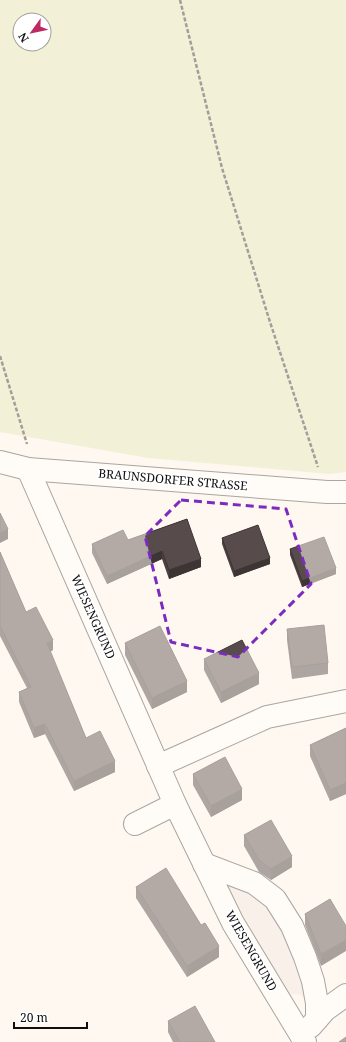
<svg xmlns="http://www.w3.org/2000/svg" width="346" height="1042" font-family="'Noto Serif',serif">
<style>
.green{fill:#e2e9bb;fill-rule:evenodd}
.plaza{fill:#efe6df}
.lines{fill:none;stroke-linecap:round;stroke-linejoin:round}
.minor-casing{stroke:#424242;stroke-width:24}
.path{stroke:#313131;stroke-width:2.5;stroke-dasharray:4 2;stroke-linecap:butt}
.minor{stroke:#fff;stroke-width:22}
.wall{fill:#4b4140}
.shaded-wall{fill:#3d3534}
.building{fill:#574c4b;stroke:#3d3534}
.marked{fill:none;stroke:#7b2cbf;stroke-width:3;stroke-dasharray:8 5;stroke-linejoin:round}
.labels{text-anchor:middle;stroke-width:4;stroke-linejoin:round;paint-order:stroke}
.street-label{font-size:12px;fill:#0f0f0f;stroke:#fff}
</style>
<rect width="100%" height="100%" fill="#fff8f1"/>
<path class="green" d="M 0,0 L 346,0 L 346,472 L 329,474 L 148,458 L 0,432 ZM 20,20 L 44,20 L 44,44 L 20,44 Z"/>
<polygon class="plaza" points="214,870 254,883 292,926 305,995 303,997 300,995 294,994 288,998"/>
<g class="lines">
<defs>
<g id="minor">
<polyline points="0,462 28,469 327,492 346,492"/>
<polyline points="28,469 175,804 233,923 305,1042"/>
<polyline points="158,766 267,717 346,701"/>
<polyline points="135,824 175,804"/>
<polyline points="204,864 254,883 275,899 292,926 305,957 313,981 317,1003 317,1019"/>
<polyline points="311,1026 325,1010 346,995"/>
</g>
</defs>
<use href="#minor" class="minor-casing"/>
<g class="path">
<polyline points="180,0 222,168 270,322 318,467"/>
<polyline points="0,356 27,444"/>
</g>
<use href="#minor" class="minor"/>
</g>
<g class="wall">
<polygon points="187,519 201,567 169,579 162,559 107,584 92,553 92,544 128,540"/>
<polygon points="222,538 270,564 234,577 222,544"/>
<polygon points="290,549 336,574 302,587 290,555"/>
<polygon points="0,552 26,612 53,650 50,652 86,738 115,772 74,791 45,734 34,738 19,702 19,692 27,688 0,636"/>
<polygon points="287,629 328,663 328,674 292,679 287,640"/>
<polygon points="125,643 187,692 152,709 125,655"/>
<polygon points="204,659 259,684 221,703 204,670"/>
<polygon points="346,728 346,794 330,801 310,756 310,745"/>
<polygon points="193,774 242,800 211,817 193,785"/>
<polygon points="244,835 292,867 271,880 259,872 244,846"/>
<polygon points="136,887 219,957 187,977 136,898"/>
<polygon points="330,899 321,966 305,925 305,914"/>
<polygon points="168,1021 215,1042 173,1042 168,1032"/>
</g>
<g class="shaded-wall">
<polygon points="8,529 8,539 0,543 0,533"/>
<polygon points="162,551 162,559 107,584 107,576"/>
<polygon points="270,558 270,564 234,577 234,571"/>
<polygon points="201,559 201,567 169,579 169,570"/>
<polygon points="336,568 336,574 302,587 302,581"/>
<polygon points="53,640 53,650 47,653 47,643"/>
<polygon points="259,673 259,684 221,703 221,692"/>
<polygon points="187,681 187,692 152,709 152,698"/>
<polygon points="45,724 45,734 34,738 34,728"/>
<polygon points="115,761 115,772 74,791 74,781"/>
<polygon points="346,783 346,794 330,801 330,790"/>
<polygon points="242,789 242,800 211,817 211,806"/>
<polygon points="292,856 292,867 271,880 271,869"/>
<polygon points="346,940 346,951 321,966 321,954"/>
<polygon points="219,946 219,957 187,977 187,966"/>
</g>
<g class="building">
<polygon points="0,513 8,529 0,533"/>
<polygon points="187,519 201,559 169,570 162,551 107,576 92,544 123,530 128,540"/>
<polygon points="258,525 270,558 234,571 222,538"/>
<polygon points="324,537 336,568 302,581 290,549"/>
<polygon points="0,552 26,612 36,607 53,640 47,643 86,738 100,731 115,761 74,781 45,724 34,728 19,692 31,687 0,626"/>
<polygon points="324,625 328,663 292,667 287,629"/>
<polygon points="160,626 187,681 152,698 125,643"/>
<polygon points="242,640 259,673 221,692 204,659"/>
<polygon points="346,728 346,783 330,790 310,745"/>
<polygon points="225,757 242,789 211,806 193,774"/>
<polygon points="271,820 292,856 271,869 259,860 244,835"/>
<polygon points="166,868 201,925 205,923 219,946 187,966 136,887"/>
<polygon points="330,899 346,926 346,940 321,954 305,914"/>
<polygon points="195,1006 215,1042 180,1042 168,1021"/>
<polygon points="346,1037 346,1042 339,1042"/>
</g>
<path d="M0 0H346V1042H0ZM 181,500 L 286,509 L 311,584 L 238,657 L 171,642 L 145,536 Z" fill="#fff8f1" fill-opacity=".55" fill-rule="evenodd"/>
<path class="marked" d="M 181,500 L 286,509 L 311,584 L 238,657 L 171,642 L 145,536 Z"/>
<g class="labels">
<g class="street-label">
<text transform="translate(173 480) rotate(5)" y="4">BRAUNSDORFER STRASSE</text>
<text transform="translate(93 617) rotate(66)" y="4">WIESENGRUND</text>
<text transform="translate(251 951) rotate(60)" y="4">WIESENGRUND</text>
</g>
</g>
<g transform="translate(32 32) rotate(237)"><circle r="19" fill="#ffffff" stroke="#9f9f9f"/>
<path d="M0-3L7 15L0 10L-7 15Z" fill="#bd2960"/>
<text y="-6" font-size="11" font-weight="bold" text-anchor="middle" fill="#0f0f0f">N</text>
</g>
<path d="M14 1022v6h73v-6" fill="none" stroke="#0f0f0f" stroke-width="2"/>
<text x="20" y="1022" font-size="12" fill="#0f0f0f" stroke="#ffffff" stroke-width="3" paint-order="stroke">20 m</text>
</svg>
